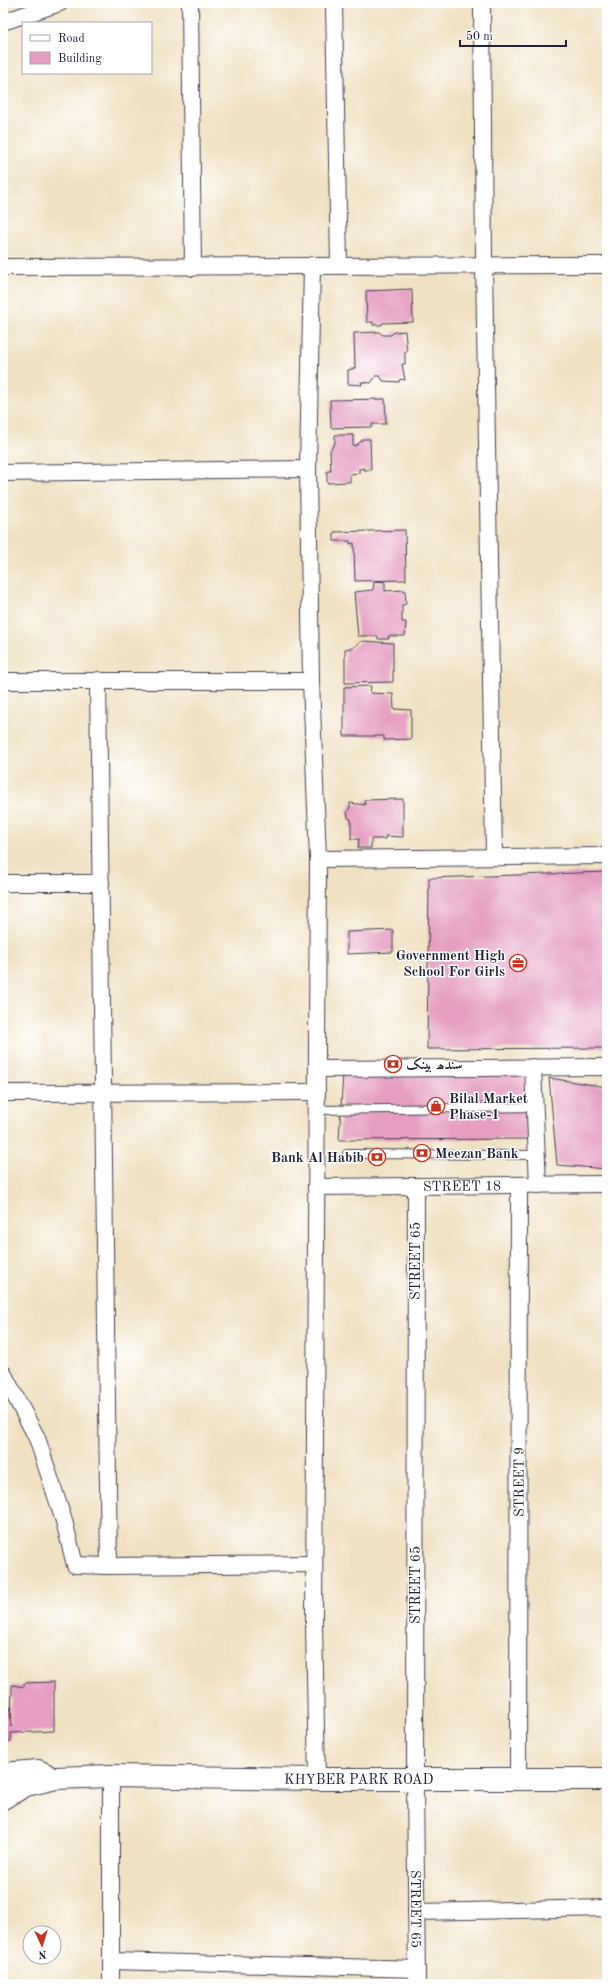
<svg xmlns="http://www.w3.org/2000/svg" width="610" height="1987" font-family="'Old Standard TT',Amiri,serif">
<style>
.building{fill:#e59ec1}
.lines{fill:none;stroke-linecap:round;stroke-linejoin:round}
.lane-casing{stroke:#413f4f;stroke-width:10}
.street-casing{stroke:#413f4f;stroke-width:18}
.secondary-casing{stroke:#413f4f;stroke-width:24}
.lane{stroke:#fff;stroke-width:8}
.street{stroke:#fff;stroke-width:16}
.secondary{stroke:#fff;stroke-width:22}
.labels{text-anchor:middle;stroke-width:3;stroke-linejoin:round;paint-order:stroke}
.poi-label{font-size:14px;font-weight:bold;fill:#22223b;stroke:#fff;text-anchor:start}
.street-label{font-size:14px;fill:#22223b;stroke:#fff}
</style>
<rect width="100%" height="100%" fill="#fff"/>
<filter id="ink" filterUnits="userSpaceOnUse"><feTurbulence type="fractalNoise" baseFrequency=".025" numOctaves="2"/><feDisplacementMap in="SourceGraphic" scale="8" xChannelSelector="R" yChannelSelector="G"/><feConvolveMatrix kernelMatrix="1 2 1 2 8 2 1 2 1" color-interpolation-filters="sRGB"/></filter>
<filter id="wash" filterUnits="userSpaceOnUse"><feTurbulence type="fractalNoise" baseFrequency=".012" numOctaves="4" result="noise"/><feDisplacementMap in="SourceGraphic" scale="16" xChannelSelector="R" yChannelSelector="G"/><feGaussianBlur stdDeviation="0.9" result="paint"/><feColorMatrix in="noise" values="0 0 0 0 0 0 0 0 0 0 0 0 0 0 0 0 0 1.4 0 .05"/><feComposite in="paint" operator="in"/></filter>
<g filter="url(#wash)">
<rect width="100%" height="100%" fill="#f0e1c3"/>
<g id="blocks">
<g class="building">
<polygon points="412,289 413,322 382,323 382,325 373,325 373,322 367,322 366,291"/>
<polygon points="405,331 407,352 405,352 405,364 402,364 405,380 400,379 399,382 383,381 380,376 376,376 371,383 361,382 362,385 348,384 348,370 355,368 354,333 379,332 383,335 391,335 394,332"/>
<polygon points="385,399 386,424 372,424 372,427 331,428 330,400"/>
<polygon points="335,435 353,435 353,446 357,445 363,439 370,439 371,470 364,470 364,468 359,469 359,473 350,474 350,482 327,483 327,471 331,471 330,450 335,443"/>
<polygon points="405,530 406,580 355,581 354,543 350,544 350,541 334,541 334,532"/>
<polygon points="374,581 385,582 385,591 405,590 406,604 402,605 402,622 406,622 405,636 388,636 389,639 378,639 378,636 358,636 354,592 373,590"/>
<polygon points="362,641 393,643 393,682 345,683 345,649 352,648"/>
<polygon points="371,686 370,693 393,694 394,709 411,710 411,739 384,740 384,736 344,736 344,687"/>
<polygon points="403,799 403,837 385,836 386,839 371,839 371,848 358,848 359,839 351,839 351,819 348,818 347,811 350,808 350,803 365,805 364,800"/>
<polygon points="607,872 607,1048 427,1049 429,878"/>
<polygon points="393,930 393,952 347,954 347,932"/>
<polygon points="343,1073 530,1073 532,1139 339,1140"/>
<polygon points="549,1078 607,1087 607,1169 557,1165"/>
<polygon points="54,1682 54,1731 11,1733 11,1741 3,1741 3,1707 10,1707 11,1727 12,1685 24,1687 24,1683"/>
</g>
</g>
</g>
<g filter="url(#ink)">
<use href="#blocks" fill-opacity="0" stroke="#413f4f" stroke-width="1"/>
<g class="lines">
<defs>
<g id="lane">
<polyline points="317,1110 535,1107"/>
<polyline points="347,1154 537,1155"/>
</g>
<g id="street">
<polyline points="190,3 193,268"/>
<polyline points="334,3 339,265"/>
<polyline points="482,3 484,265 494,857"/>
<polyline points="3,22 60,3"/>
<polyline points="312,265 308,469 311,681 318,859 314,1623 317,1779"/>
<polyline points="3,267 607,265"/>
<polyline points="3,473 308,469"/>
<polyline points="98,680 109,1566"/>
<polyline points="3,681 311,681"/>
<polyline points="318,859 607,856"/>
<polyline points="3,883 101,883"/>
<polyline points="533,1067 538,1185"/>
<polyline points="317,1069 607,1067"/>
<polyline points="3,1093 317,1092"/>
<path id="s1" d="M 416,1186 L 415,1779 L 417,1984"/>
<path id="s2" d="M 316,1187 L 607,1184"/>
<polyline points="3,1373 37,1438 64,1521 75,1565 109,1566 314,1564"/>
<path id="s3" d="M 518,1779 L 519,1185"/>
<polyline points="416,1912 607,1908"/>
<polyline points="111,1961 417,1969"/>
<polyline points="111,1984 111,1776"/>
</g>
<g id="secondary">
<polyline points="3,1774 38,1771 45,1774"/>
<path id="s4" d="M 3,1798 L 26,1785 L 56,1778 L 111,1776 L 317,1779 L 607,1779"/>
</g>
</defs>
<use href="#lane" class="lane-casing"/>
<use href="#street" class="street-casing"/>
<use href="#secondary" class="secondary-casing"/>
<use href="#lane" class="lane"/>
<use href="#street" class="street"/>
<use href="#secondary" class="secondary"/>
</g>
</g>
<defs>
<symbol id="office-ring" viewBox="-11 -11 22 22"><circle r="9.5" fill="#fff" stroke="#c8321e" stroke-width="1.5"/><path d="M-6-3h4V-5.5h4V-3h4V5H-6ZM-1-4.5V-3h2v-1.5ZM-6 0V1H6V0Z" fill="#c8321e"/></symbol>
<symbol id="bank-ring" viewBox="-11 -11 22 22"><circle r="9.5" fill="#fff" stroke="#c8321e" stroke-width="1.5"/><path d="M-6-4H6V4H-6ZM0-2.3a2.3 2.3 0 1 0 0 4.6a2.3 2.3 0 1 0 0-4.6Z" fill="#c8321e"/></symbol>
<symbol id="shop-ring" viewBox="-11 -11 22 22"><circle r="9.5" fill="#fff" stroke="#c8321e" stroke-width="1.5"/><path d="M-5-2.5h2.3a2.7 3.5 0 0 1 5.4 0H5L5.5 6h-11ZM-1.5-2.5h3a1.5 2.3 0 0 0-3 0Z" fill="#c8321e"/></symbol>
</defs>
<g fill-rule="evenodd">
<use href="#office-ring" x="508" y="953" width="20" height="20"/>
<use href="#bank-ring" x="383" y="1054" width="20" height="20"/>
<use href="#shop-ring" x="426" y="1096" width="20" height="20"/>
<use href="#bank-ring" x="412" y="1143" width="20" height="20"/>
<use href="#bank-ring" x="367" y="1147" width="20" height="20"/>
</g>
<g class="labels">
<g class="poi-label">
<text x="505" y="960" text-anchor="end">Government High<tspan x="505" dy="16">School For Girls</tspan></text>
<text x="406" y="1069">سندھ بینک</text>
<text x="449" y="1103">Bilal Market<tspan x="449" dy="16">Phase-1</tspan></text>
<text x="435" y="1158">Meezan Bank</text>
<text x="364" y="1162" text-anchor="end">Bank Al Habib</text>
</g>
<g class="street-label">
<text dy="5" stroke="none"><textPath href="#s2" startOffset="146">STREET 18</textPath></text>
<text transform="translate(415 1261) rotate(-90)" y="5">STREET 65</text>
<text dy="5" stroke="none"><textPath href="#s3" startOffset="297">STREET 9</textPath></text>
<text transform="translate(415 1585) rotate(-90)" y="5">STREET 65</text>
<text dy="5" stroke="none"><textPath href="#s4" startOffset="360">KHYBER PARK ROAD</textPath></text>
<text dy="5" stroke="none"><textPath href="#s1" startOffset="723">STREET 65</textPath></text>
</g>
</g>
<rect width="610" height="1987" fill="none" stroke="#fff" stroke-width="16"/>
<rect x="22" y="22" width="130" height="52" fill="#ffffff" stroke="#a7a7b1"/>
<rect x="30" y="35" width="20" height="6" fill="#ffffff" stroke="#a7a7b1"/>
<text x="58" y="42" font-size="12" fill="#22223b">Road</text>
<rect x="30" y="52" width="20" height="12" fill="#e59ec1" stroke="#a7a7b1"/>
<text x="58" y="62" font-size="12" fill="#22223b">Building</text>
<g transform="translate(42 1945) rotate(176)"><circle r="19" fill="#ffffff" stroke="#a7a7b1"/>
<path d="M0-3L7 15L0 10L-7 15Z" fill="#c8321e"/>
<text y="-6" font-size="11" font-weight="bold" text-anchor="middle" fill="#22223b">N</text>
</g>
<path d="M460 40v6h106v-6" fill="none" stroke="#22223b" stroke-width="2"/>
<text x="466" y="40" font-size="12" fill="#22223b" stroke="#ffffff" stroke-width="3" paint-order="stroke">50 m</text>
</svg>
